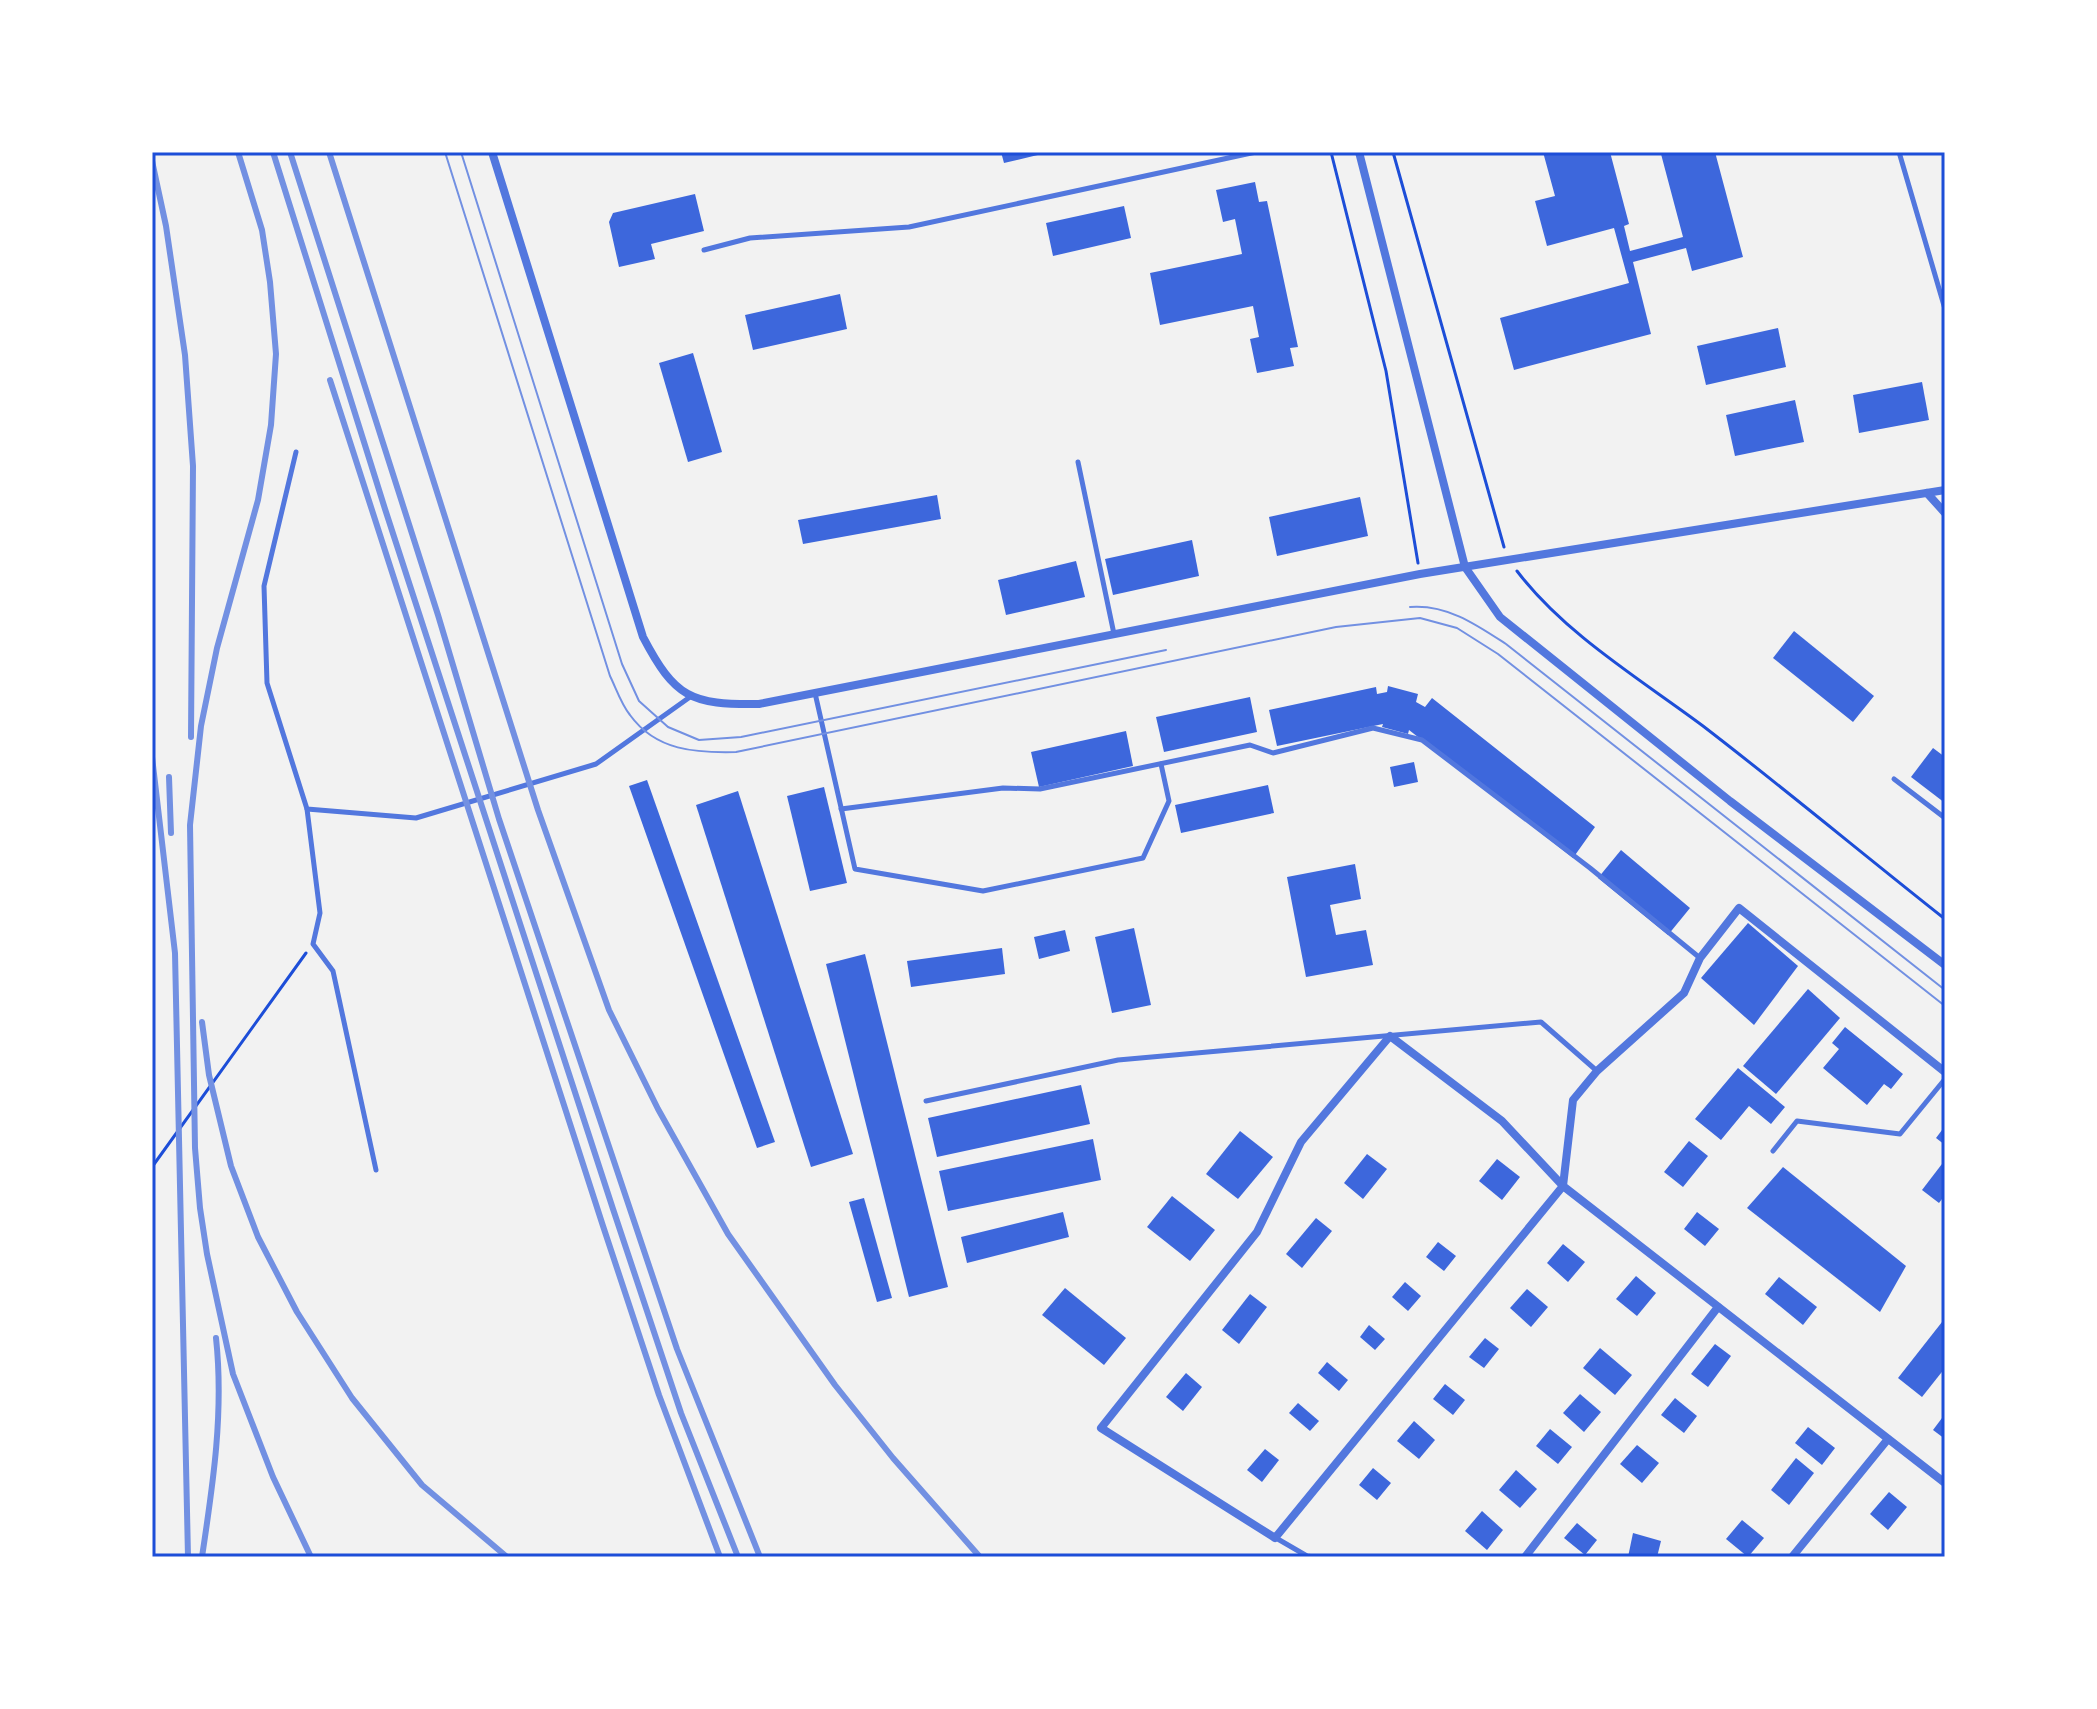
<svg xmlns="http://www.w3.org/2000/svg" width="2097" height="1709" font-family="Barlow,sans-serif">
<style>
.building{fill:#3d67dc}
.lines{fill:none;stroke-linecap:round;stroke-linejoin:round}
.path{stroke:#1d4ed8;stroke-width:3}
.service{stroke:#5277de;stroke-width:5}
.minor{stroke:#5277de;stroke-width:8}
.tram{stroke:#7290e2;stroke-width:2}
.rail{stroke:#7290e2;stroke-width:6}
.neatline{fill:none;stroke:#1d4ed8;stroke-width:3}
</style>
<rect width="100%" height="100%" fill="#f2f2f2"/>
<g class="building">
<polygon points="1001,152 1046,152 1046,153 1004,163"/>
<polygon points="1543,152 1610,152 1629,224 1624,226 1630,251 1683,237 1661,154 1715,152 1743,257 1692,271 1686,248 1633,262 1651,334 1514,370 1500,318 1629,283 1614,228 1547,246 1535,201 1555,196"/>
<polygon points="1255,182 1259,202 1267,201 1298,347 1290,348 1294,366 1257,373 1250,339 1259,337 1253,306 1160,325 1150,273 1242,254 1235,219 1223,222 1216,190"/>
<polygon points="695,194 704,231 651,244 655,259 619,267 609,222 613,213"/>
<polygon points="1124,206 1131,238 1053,256 1046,223"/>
<polygon points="840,294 847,329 753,350 745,315"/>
<polygon points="1778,328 1786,367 1706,385 1697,346"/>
<polygon points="693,353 722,452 688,462 659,363"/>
<polygon points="1922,382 1929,420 1859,433 1853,395"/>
<polygon points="1795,400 1804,442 1735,456 1726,415"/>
<polygon points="937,495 941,519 803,544 798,520"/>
<polygon points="1360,497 1368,536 1277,556 1269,517"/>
<polygon points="1192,540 1199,576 1113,595 1105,559"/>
<polygon points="1076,561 1085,597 1006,615 998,580"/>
<polygon points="1794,631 1874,696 1853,722 1773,658"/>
<polygon points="1388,686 1418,694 1416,702 1425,707 1432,698 1595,827 1573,858 1409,730 1408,734 1382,727 1383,724 1277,746 1269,710 1376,687 1377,694 1387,692"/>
<polygon points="1250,697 1257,732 1164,752 1156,717"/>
<polygon points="1126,731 1133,766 1039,787 1031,752"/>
<polygon points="1933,748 1945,757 1945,803 1911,777"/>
<polygon points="1414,762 1418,782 1394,787 1390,767"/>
<polygon points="647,780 775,1142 757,1148 629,786"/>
<polygon points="1268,785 1274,813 1181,833 1175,805"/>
<polygon points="824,787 847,883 810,891 787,796"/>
<polygon points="738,791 853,1154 811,1167 696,805"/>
<polygon points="1621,850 1690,908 1668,935 1598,878"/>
<polygon points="1355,864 1361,899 1330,905 1336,935 1366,930 1373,965 1306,977 1287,877"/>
<polygon points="1748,923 1798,966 1754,1025 1701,978"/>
<polygon points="1134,928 1151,1005 1112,1013 1095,937"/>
<polygon points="1065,930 1070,951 1039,959 1034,937"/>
<polygon points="1002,948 1005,974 911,987 907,961"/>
<polygon points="865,954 948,1287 909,1297 826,964"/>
<polygon points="1808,989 1840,1018 1776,1094 1743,1066"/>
<polygon points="1845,1027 1903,1074 1891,1089 1884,1084 1867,1105 1823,1068 1839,1049 1832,1043"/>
<polygon points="1738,1068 1785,1107 1771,1124 1749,1106 1721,1140 1695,1119"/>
<polygon points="1081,1085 1090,1124 937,1157 928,1118"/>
<polygon points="1945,1126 1945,1145 1936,1138"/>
<polygon points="1240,1131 1273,1157 1238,1199 1206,1174"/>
<polygon points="1093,1139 1101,1180 948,1211 939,1171"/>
<polygon points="1689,1141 1708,1156 1683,1187 1664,1172"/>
<polygon points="1367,1154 1387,1169 1363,1199 1344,1183"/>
<polygon points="1497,1159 1520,1177 1502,1200 1479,1181"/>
<polygon points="1945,1160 1945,1195 1939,1203 1922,1190"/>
<polygon points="1783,1167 1906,1266 1880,1312 1747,1208"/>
<polygon points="1172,1196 1215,1230 1190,1261 1147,1227"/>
<polygon points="864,1198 892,1298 877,1302 849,1202"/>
<polygon points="1063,1212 1069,1237 967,1263 961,1237"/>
<polygon points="1697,1212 1719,1229 1705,1246 1684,1229"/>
<polygon points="1316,1218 1332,1231 1302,1268 1286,1254"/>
<polygon points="1438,1242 1456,1256 1444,1271 1426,1257"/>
<polygon points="1563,1244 1585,1262 1568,1282 1547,1263"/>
<polygon points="1636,1276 1656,1293 1637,1316 1616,1299"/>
<polygon points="1779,1277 1817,1307 1803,1325 1765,1294"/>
<polygon points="1405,1282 1421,1296 1408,1311 1392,1297"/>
<polygon points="1065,1288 1126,1338 1104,1365 1042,1315"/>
<polygon points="1527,1289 1548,1307 1531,1327 1510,1308"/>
<polygon points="1250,1294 1267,1307 1239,1344 1222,1330"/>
<polygon points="1942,1322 1945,1324 1945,1368 1922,1397 1898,1378"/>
<polygon points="1369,1325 1385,1339 1375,1350 1360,1337"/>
<polygon points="1485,1338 1499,1349 1484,1368 1469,1357"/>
<polygon points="1715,1344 1731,1356 1708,1387 1691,1374"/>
<polygon points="1600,1348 1632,1375 1615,1395 1583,1368"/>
<polygon points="1327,1362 1348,1380 1339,1391 1318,1373"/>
<polygon points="1186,1373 1202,1387 1183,1411 1166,1397"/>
<polygon points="1445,1384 1465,1400 1453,1415 1433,1399"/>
<polygon points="1580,1394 1601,1412 1584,1432 1563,1413"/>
<polygon points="1675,1398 1697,1416 1684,1433 1661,1415"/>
<polygon points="1298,1403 1319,1421 1310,1431 1289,1413"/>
<polygon points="1945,1414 1945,1439 1933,1430"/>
<polygon points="1414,1421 1435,1440 1419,1459 1397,1441"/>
<polygon points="1808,1427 1835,1448 1822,1465 1795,1443"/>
<polygon points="1550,1429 1572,1447 1558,1464 1536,1446"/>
<polygon points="1637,1445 1659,1463 1642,1483 1620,1464"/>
<polygon points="1265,1449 1279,1460 1262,1482 1247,1470"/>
<polygon points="1796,1458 1814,1473 1789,1505 1771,1490"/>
<polygon points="1373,1468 1391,1483 1377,1500 1359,1485"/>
<polygon points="1516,1470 1537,1489 1520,1508 1499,1490"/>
<polygon points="1889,1492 1907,1507 1888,1530 1870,1514"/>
<polygon points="1482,1511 1503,1530 1487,1550 1465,1531"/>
<polygon points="1742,1520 1764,1538 1748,1557 1726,1539"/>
<polygon points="1577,1523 1597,1540 1585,1555 1564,1538"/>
<polygon points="1633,1533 1661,1541 1657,1557 1628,1557"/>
</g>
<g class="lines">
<g class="path">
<polyline points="1331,152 1386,371 1418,563"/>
<polyline points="1393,152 1504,547"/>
<path d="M 1517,571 C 1565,634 1640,679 1703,726 C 1785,789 1864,855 1945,919"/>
<polyline points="152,1167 306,953"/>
</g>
<g class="service">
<polyline points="1899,152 1945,309"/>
<polyline points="704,250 750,238 909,227 1256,152"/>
<polyline points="296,452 264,586 267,683 307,809 416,818 596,764 690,697"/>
<polyline points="1078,462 1114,634"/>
<polyline points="815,693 855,869 983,891 1143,858 1169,801 1161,764"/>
<polyline points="1894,779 1945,818"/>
<polyline points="307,809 320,913 313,944 333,971 376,1170"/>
<polyline points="841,809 1003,788 1040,789 1250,745 1273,753 1373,728 1422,740 1590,868 1700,958"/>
<polyline points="926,1101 1118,1060 1541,1022 1597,1071"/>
<polyline points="1773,1151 1797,1121 1900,1134 1945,1079"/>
<polyline points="1276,1538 1307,1556 1314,1557"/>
</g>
<g class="minor">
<path d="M 492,152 L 643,637 C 675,698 691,705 759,704 L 1420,574 L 1945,490"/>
<polyline points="1359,152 1465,567 1500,617 1730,801 1945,965"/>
<polyline points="1927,493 1945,513"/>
<polyline points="1945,1072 1739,908 1700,958 1684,993 1597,1071 1573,1100 1563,1186 1275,1538 1101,1428 1257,1232 1301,1142 1390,1036 1502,1121 1563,1186 1945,1483"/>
<polyline points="1525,1557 1718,1307"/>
<polyline points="1792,1557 1888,1439"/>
</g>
<g class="tram">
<path d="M 445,152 L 610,676 C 616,688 621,704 630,715 C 656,751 696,753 736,752 L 1336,627 L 1420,618 L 1457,628 L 1498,654 L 1945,1006"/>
<polyline points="461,152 622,664 639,701 668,727 699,740 741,737 1166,650"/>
<path d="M 1410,607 C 1447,604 1477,625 1506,644 L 1945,990"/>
</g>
<g class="rail">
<polyline points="238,152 262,230 270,282 276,354 271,425 258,500 217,648 201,726 190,825 195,1148 200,1208 207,1254 233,1374 273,1477 311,1557"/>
<polyline points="273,152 385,509 613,1209 681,1413 738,1557"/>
<polyline points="290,152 438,615 499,819 677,1349 760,1557"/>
<polyline points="329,152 538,810 609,1010 658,1109 728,1234 835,1385 893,1458 980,1557"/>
<polyline points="152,161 166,226 185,355 193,466 191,737"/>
<polyline points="330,380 603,1226 659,1395 720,1557"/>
<polyline points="152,757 175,953 188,1557"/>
<polyline points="169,777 171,833"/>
<polyline points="202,1022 209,1075 231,1166 258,1237 297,1312 352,1398 422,1485 507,1557"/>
<path d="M 202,1557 C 213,1484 224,1412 216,1338"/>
</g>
</g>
<rect width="2097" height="1709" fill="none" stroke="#ffffff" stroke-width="308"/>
<rect x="154" y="154" width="1789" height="1401" class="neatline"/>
</svg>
